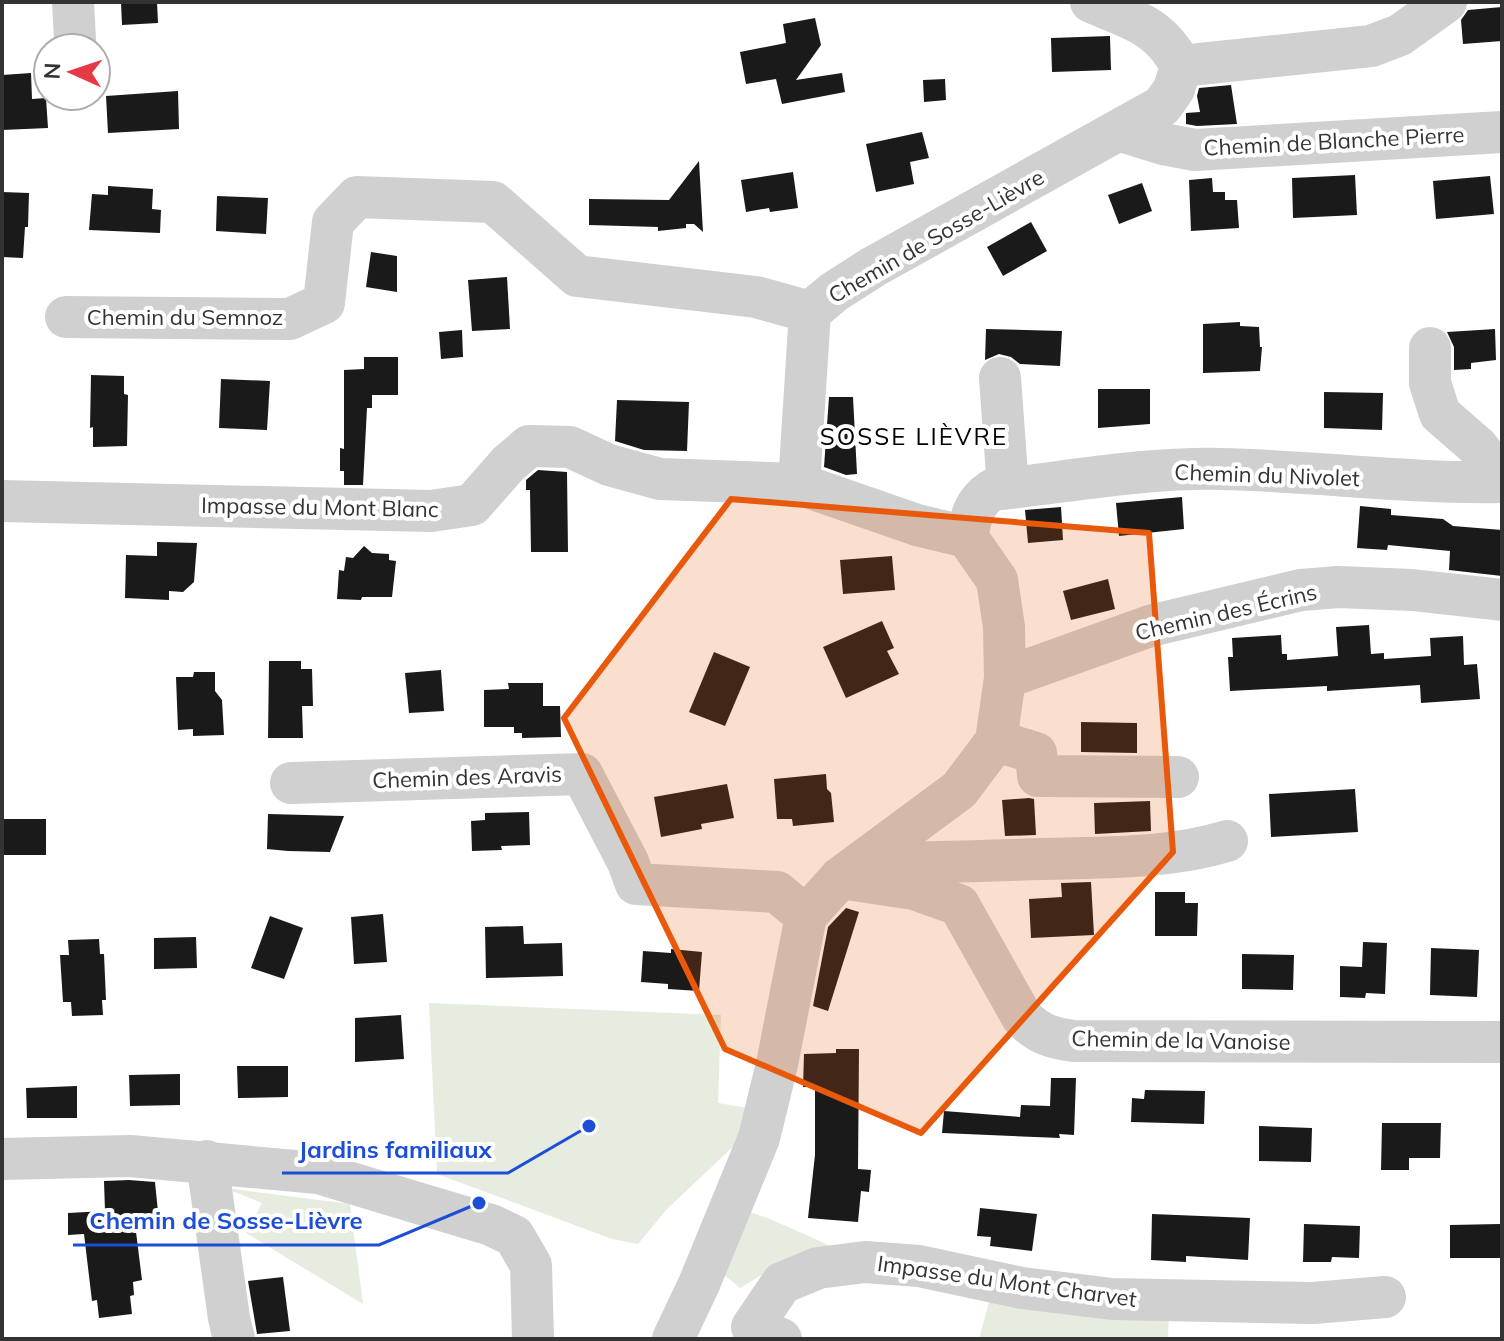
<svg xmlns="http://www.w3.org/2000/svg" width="1504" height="1341" font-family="Mulish,sans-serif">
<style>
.green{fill:#e6ecdf}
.building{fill:#1a1a1a}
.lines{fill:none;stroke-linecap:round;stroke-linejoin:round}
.minor{stroke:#d0d0d0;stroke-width:42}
.marked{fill:#e8590c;fill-opacity:0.2;stroke:#e8590c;stroke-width:6;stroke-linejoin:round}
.labels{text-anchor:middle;stroke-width:8;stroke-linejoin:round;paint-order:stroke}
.street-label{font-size:22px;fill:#333;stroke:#fff}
.neighbourhood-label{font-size:24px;letter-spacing:2px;fill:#000;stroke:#fff}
.leader{fill:none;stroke:#1d4ed8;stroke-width:3}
.callout-dot{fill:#1d4ed8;stroke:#fff;stroke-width:3}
.callout-label{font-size:24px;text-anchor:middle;font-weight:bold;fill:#1d4ed8;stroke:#fff;stroke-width:8;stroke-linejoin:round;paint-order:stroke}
</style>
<rect width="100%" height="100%" fill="#fff"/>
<g class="green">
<polygon points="429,1003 721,1015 718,1103 748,1108 737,1143 667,1209 638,1244 612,1239 437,1174"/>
<polygon points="225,1188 350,1204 363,1304 246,1233 262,1203"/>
<polygon points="722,1202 770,1219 831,1246 783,1262 740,1288 698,1253"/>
<polygon points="989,1302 1169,1313 1168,1339 979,1339"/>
</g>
<g class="building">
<polygon points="121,2 157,2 158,23 122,25"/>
<polygon points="1502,7 1502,41 1463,44 1461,20 1468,10"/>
<polygon points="815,18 821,45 796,80 842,73 845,92 782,104 776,79 746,84 740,52 786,43 783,24"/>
<polygon points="1110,36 1111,70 1052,72 1051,38"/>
<polygon points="31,73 32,99 46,98 48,128 2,130 2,75"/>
<polygon points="945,79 946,100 924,102 923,80"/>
<polygon points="1231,85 1237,124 1197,126 1186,124 1186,113 1200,112 1197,96 1199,88"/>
<polygon points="178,91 179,129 108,133 106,96"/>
<polygon points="922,132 929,158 910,162 914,184 876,192 866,144"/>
<polygon points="699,161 703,232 694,224 686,224 686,228 658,231 658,227 589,225 589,199 669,200"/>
<polygon points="793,172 798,208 770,212 769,208 746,212 741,180"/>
<polygon points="1355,175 1357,215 1293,218 1292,178"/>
<polygon points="1490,176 1494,214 1436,219 1433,181"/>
<polygon points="1212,178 1213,192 1225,192 1225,200 1237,200 1239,228 1191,231 1189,180"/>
<polygon points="1142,183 1152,211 1119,224 1108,195"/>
<polygon points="108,186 153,189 152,209 161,210 160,233 89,230 92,194 108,195"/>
<polygon points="2,192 29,193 28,227 25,227 23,258 2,257"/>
<polygon points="217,196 268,198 266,234 216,231"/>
<polygon points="1031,222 1047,251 1003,276 987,247"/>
<polygon points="371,252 397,256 397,292 366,287"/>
<polygon points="507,277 510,329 472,331 468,280"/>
<polygon points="1240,322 1240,326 1259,327 1260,347 1262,347 1260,371 1203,373 1203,324"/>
<polygon points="986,329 1062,331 1060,366 1020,364 1011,357 999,354 985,360"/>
<polygon points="1495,329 1496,360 1471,363 1471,369 1454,370 1454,347 1447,332"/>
<polygon points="462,330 463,357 441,359 439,332"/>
<polygon points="364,357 398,357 398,395 372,395 372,408 367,408 363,485 344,485 344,471 340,471 340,448 344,449 344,370 364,369"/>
<polygon points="91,375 124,376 124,394 128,395 127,446 93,447 93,427 90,428"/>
<polygon points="221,379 270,381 267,430 219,428"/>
<polygon points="1098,389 1150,389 1150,424 1098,428"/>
<polygon points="1324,392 1383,393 1382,430 1324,428"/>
<polygon points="829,397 853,397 857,474 846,475 824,467"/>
<polygon points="617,400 689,402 687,451 644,450 615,441"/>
<polygon points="538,470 567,472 568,552 531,552 530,490 526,490 526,480"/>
<polygon points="1182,497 1184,529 1119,536 1116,503"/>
<polygon points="1360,506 1391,509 1391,515 1443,519 1453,526 1502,530 1502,576 1449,570 1450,551 1388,545 1387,550 1357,548"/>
<polygon points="1061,507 1063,540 1028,543 1025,510"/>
<polygon points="157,542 197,543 194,582 183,592 169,591 169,600 125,598 126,555 157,556"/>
<polygon points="364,546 372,553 389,554 389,560 396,561 392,597 362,597 361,600 337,599 339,570 344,571 346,557 353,558"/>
<polygon points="892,556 895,590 843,594 840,560"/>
<polygon points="1108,579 1115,609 1071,620 1063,591"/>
<polygon points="882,621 894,648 887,651 899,674 846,698 823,647"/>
<polygon points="1369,625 1371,654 1384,653 1384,659 1431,656 1430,638 1463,636 1464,665 1477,664 1480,699 1421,703 1420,685 1327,691 1327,686 1230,691 1228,657 1233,657 1232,638 1281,635 1282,654 1287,654 1287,660 1338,656 1336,627"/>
<polygon points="714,652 750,667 725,726 689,712"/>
<polygon points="269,661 301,661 301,669 312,669 313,706 302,706 303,738 268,738"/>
<polygon points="441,670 444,711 409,713 405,673"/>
<polygon points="194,672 215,672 215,691 222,700 224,735 193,736 193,729 178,730 176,677 193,677"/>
<polygon points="508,683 543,683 543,706 560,706 561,737 522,738 522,733 514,733 514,727 484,727 484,690 509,689"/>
<polygon points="1081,722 1137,723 1137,753 1081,752"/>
<polygon points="826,774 827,789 831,793 834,822 793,826 792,819 777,819 774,779"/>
<polygon points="727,784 734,818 701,824 702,829 661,837 654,797"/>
<polygon points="1355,789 1358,832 1271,837 1269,794"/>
<polygon points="1029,798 1034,799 1036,835 1005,836 1002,800"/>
<polygon points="1150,801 1151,831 1095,834 1094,803"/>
<polygon points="529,812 530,845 501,846 502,850 472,851 471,821 485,820 485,813"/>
<polygon points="268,814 344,816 330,852 288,851 267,849"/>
<rect x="2" y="819" width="44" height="36"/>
<polygon points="1091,882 1094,935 1031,938 1029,899 1062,897 1061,883"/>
<polygon points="1155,892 1185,892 1185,903 1198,903 1197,936 1155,936"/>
<polygon points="846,908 859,912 828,1011 813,1006 828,927"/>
<polygon points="383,914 387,962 354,964 351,917"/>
<polygon points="270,916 303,928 284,979 251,968"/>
<polygon points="523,926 524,944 562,943 563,976 486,978 485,927"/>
<polygon points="196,937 197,968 154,969 154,938"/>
<polygon points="99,939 100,954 104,954 106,1000 102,1000 103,1015 72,1016 71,1002 63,1002 60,955 69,955 68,940"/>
<polygon points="1363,942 1387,943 1385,994 1366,993 1365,998 1340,997 1340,966 1362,967"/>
<polygon points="1431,948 1479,950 1477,997 1430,995"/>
<polygon points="671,949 702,952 699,991 668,989 668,984 641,982 643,951 671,953"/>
<polygon points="1242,954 1294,955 1293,990 1242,989"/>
<polygon points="401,1015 404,1059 355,1062 355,1018"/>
<polygon points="836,1049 859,1049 858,1169 871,1170 869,1192 861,1191 858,1222 808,1218 815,1155 815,1087 803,1087 804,1054 836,1053"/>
<polygon points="237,1066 288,1066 288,1097 238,1098"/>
<polygon points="180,1074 180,1105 130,1106 129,1075"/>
<polygon points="1051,1078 1076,1078 1074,1135 1059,1134 1060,1138 942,1133 944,1111 1020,1117 1021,1105 1050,1106"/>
<polygon points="77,1086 77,1118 27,1118 26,1088"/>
<polygon points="1145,1090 1205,1091 1204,1124 1131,1122 1132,1098 1144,1099"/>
<polygon points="1382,1123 1441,1123 1440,1158 1409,1158 1409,1170 1381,1170"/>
<polygon points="1259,1126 1312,1128 1311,1162 1259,1161"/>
<polygon points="129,1180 155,1182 160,1232 136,1232 142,1280 133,1282 134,1295 130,1296 132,1314 99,1318 97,1300 92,1301 84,1234 68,1235 68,1213 105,1211 104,1181"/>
<polygon points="980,1208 1037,1214 1032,1251 990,1246 991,1237 977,1236"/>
<polygon points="1152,1214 1250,1218 1248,1260 1186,1256 1186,1262 1151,1260"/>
<polygon points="1304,1224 1360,1226 1359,1258 1332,1257 1331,1262 1303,1262"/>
<polygon points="1500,1224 1500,1258 1450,1258 1450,1225"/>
<polygon points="283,1277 290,1331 257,1334 248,1281"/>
</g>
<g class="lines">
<g class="minor">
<polyline points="73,2 75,40"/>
<polyline points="1181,66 1371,46 1400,35 1446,2"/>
<polyline points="1121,131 1163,144 1195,150 1502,132"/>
<polyline points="66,317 290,319 324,303 333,222 357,197 493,202 577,276 756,297 810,312"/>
<polyline points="1430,348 1430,383 1440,414 1478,447 1486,458 1493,482"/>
<polyline points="1000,378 1008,488"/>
<polyline points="2,501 431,511 472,505 508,464 529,446 570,447 609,465 660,479 799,484"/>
<path d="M 967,537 C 971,516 974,502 992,490 C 1068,482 1146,467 1222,469 C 1316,471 1408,484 1502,482"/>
<polyline points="1005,678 1150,626 1301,590 1338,587 1412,590 1502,600"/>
<polyline points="996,741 1036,753 1038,776 1178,777"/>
<polyline points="291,783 582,774 628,862 636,884 777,892 806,916"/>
<path d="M 871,862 C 929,864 986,860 1044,859 C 1105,857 1168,859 1227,841"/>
<path d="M 840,878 L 914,889 L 959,905 L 1022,1017 C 1038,1034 1051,1038 1074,1041 L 1502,1042"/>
<polyline points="2,1159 130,1156 318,1173 491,1225 514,1236 531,1265 533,1339"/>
<polyline points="207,1161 229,1318 234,1339"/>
<path d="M 673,1339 L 699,1284 L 759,1138 L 777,1064 L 806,916 L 840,878 L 959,790 L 996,741 L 1005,678 L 1004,627 L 997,580 L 967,537 L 917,525 L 799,484 L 810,312 L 834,292 L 873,267 L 1162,106 L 1174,89 L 1181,66 C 1160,25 1131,19 1091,2"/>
<polyline points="781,1339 752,1327 782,1283 818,1268 865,1262 919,1266 1022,1288 1112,1299 1313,1303 1385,1297"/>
</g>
</g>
<path class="marked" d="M 731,499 L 1149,533 L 1173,852 L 921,1133 L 725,1049 L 564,718 Z"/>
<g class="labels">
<g class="street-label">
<text transform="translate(1334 141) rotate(-3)" y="8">Chemin de Blanche Pierre</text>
<text transform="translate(936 236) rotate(-30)" y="8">Chemin de Sosse-Lièvre</text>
<text x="185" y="325">Chemin du Semnoz</text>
<text transform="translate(1267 475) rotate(2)" y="8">Chemin du Nivolet</text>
<text transform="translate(320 507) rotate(1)" y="8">Impasse du Mont Blanc</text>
<text transform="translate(1226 612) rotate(-13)" y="8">Chemin des Écrins</text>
<text transform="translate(467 777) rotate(-2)" y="8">Chemin des Aravis</text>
<text transform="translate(1181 1040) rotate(1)" y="8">Chemin de la Vanoise</text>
<text transform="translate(1007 1281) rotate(8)" y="8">Impasse du Mont Charvet</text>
</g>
<g class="neighbourhood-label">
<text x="914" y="445">SOSSE LIÈVRE</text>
</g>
</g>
<path class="leader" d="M589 1126L508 1173H282M479 1203L379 1245H73"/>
<g class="callout-dot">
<circle cx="589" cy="1126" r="8"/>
<circle cx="479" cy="1203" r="8"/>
</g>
<g class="callout-label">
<text x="395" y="1158">Jardins familiaux</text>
<text x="226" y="1229">Chemin de Sosse-Lièvre</text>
</g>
<rect width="1504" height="1341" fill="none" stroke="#333333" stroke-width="8"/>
<g transform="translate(72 72) rotate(273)"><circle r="38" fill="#ffffff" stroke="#adadad" stroke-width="2"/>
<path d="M0-6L14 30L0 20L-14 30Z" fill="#e63946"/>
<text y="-12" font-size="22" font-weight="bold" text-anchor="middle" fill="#333333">N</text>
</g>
</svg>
